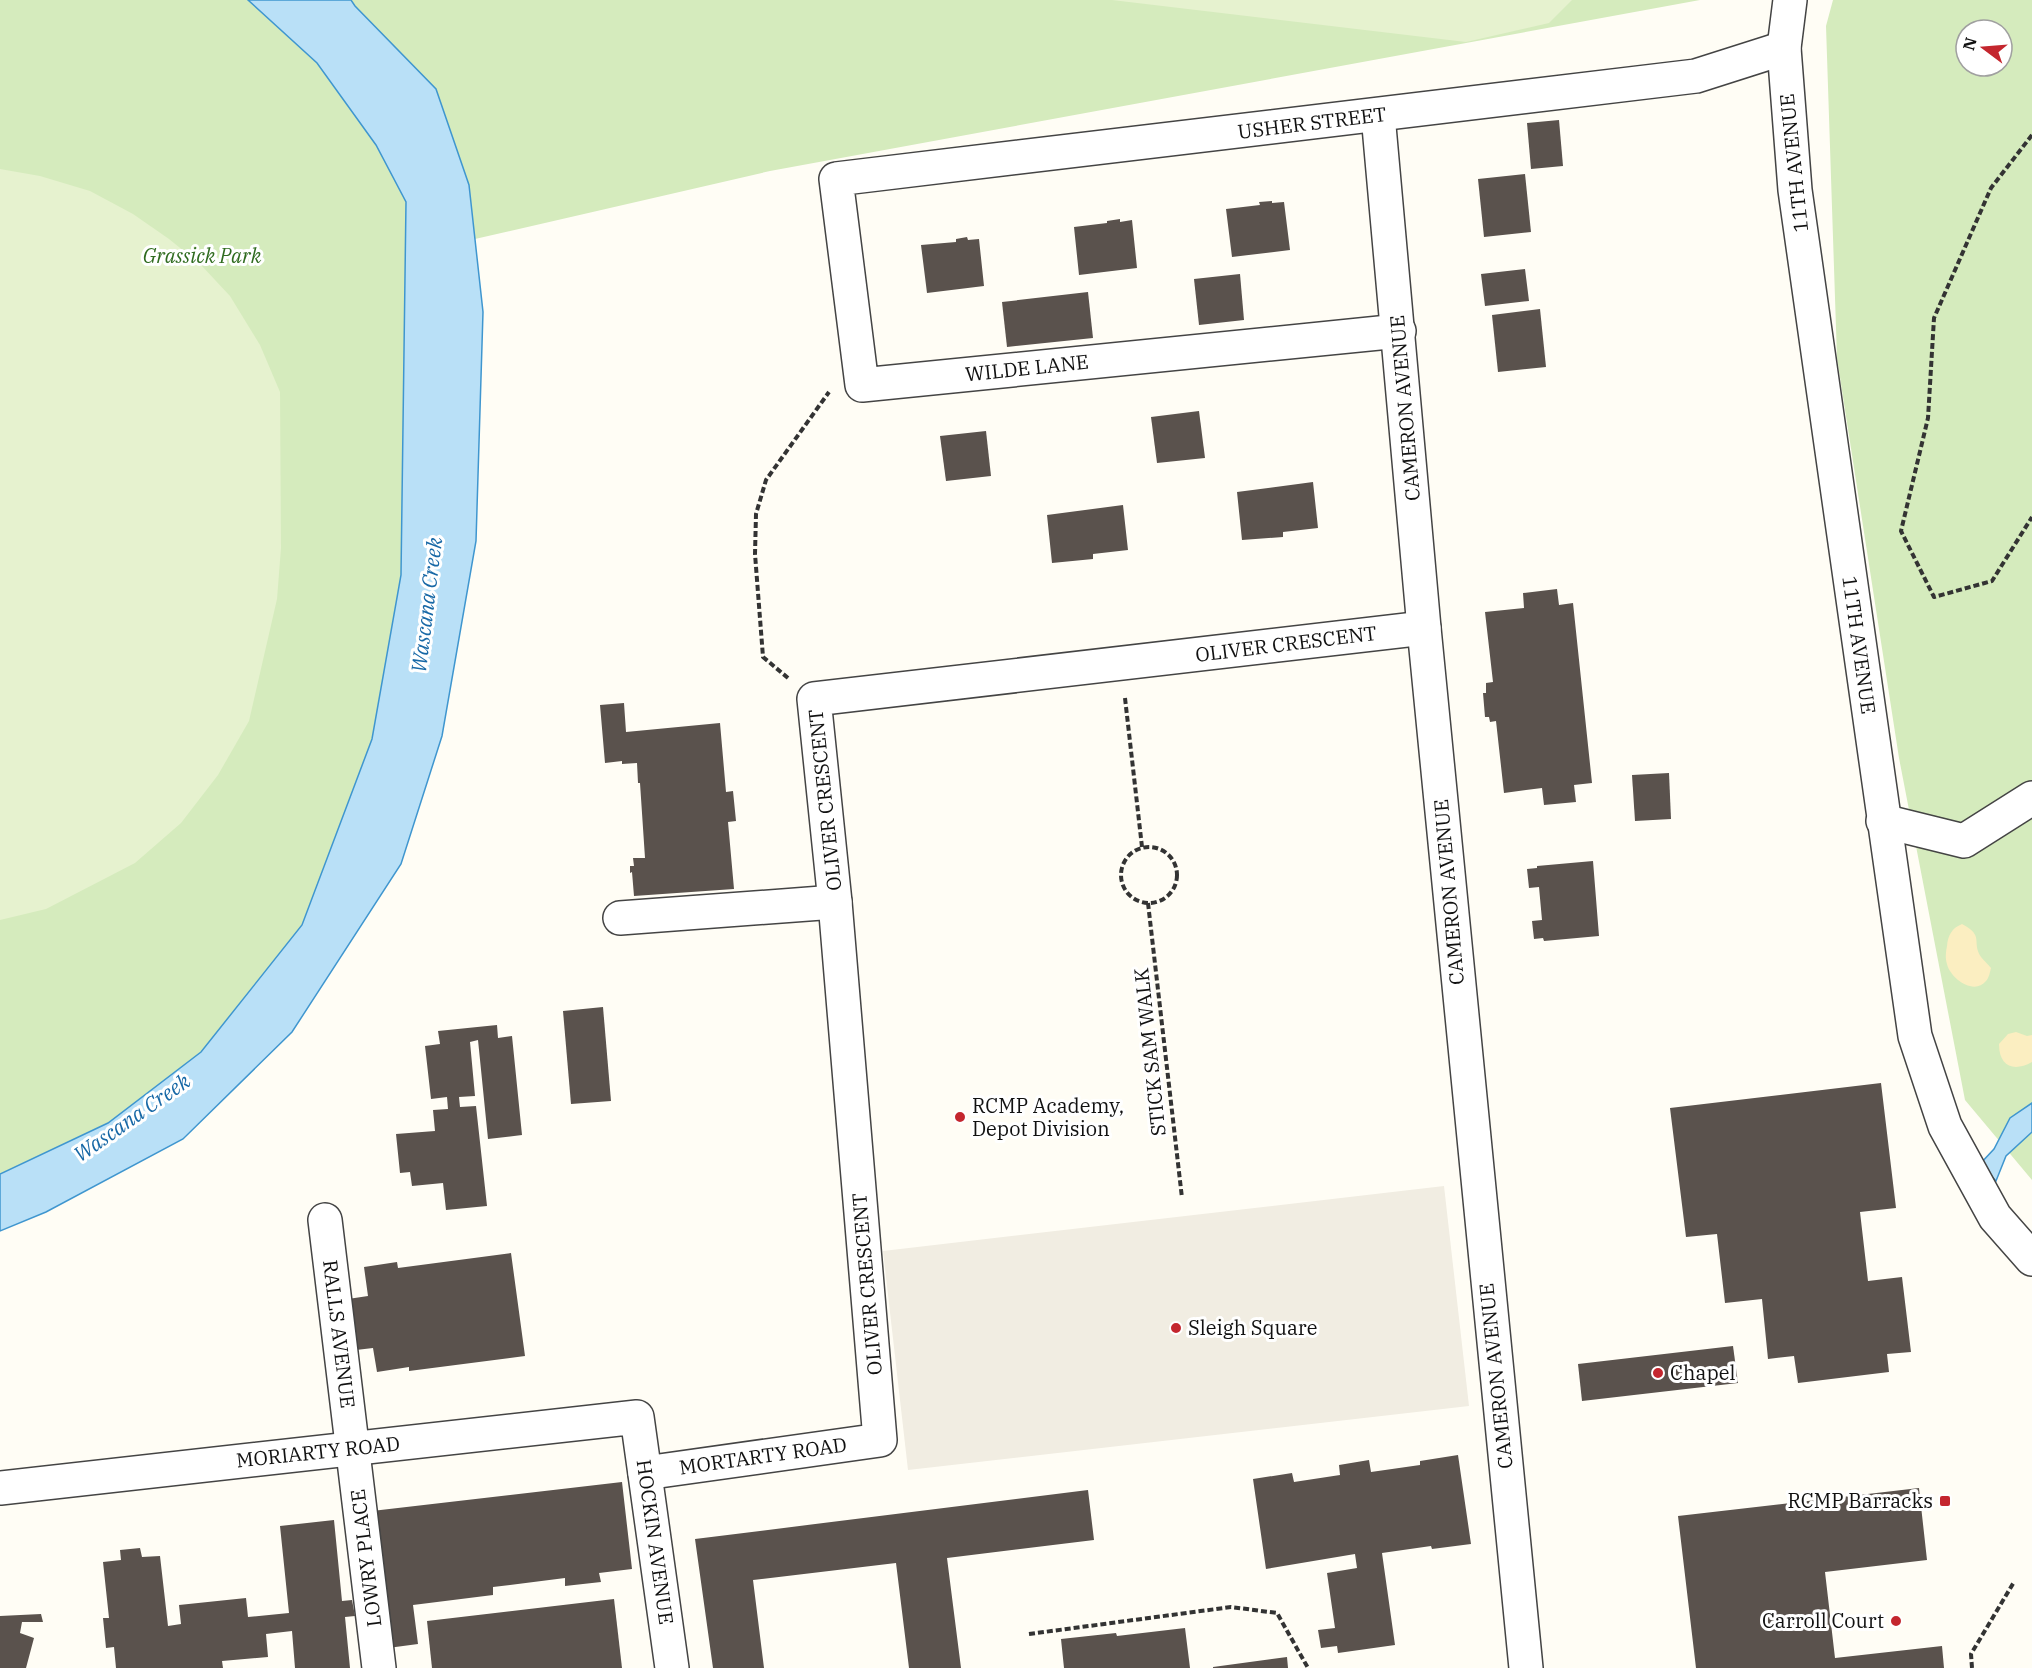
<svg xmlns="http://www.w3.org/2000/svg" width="2032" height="1668" font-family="'IBM Plex Serif',serif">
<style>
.green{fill:#d5ebbd;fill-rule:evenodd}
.sand{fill:#fbeec1}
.pitch{fill:#e6f2cf}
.plaza{fill:#f1ede2}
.water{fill:#b9e0f7;stroke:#3f96cf;stroke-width:1.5}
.building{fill:#5a524d}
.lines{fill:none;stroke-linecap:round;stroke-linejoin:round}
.minor-casing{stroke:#444;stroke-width:36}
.path{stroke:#333;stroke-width:4;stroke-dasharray:6 3;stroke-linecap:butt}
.minor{stroke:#fff;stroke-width:33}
.poi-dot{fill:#c4262e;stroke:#fff;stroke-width:2}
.labels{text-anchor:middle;stroke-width:6;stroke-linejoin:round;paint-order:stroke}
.street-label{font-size:20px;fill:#111;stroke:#fff}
.park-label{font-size:20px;font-style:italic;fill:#2f6b1f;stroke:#fff}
.poi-label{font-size:20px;fill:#111;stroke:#fff;text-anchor:start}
.water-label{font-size:21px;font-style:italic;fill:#1768a6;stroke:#fff}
</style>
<rect width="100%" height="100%" fill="#fffdf5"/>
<g class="green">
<polygon points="0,0 248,0 317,63 376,145 406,202 401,575 372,739 302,925 201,1052 108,1123 0,1174"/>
<polygon points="351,0 1700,0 770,171 475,239 469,185"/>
<path d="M 1833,0 L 2032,0 L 2032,1180 L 1965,1100 L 1899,758 L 1837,358 L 1826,26 ZM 1966,30 L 2002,30 L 2002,66 L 1966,66 Z"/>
</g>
<g class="sand">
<path d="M 1962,924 C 1985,936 1971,942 1981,957 C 1984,961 1988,964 1991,968 C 1990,972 1989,978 1986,981 C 1974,996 1950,978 1947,964 C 1945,958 1946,951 1947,946 C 1948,935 1952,928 1962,924 Z"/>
<path d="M 2016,1032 L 2027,1036 L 2032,1035 L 2032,1062 C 2014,1072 1999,1067 1999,1044 L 2008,1034 Z"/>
</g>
<g class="pitch">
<polygon points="1112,0 1572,0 1549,23 1466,42"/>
<polygon points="0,169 40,176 90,191 133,214 169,239 201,265 230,296 260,345 280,392 281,548 277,599 249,721 218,775 181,823 135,863 46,909 0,920"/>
</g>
<polygon class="plaza" points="1444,1186 1469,1406 908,1470 883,1251"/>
<g class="water">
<polygon points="248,0 351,0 355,6 436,89 469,185 483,312 476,541 442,736 401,864 292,1032 183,1139 46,1212 0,1231 0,1174 108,1123 201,1052 302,925 372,739 401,575 406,202 376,145 317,63"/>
<polygon points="2032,1103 2032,1132 2006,1156 1996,1181 1980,1164 1994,1149 2010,1118"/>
</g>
<g class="building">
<polygon points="1559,120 1563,166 1531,169 1527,123"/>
<polygon points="1525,174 1531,232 1484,237 1478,179"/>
<polygon points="1272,201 1272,203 1284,202 1290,250 1232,257 1226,209 1260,205 1259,202"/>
<polygon points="1120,219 1120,222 1132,220 1137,268 1079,275 1074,227 1107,223 1107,221"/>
<polygon points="967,237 968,240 979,239 984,286 927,293 921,245 956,242 956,239"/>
<polygon points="1525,269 1529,301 1485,306 1481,274"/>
<polygon points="1240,274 1244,320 1199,325 1194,279"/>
<polygon points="1088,292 1093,338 1007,347 1002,302"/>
<polygon points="1540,309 1546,367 1498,372 1492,315"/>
<polygon points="1199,411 1205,458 1157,463 1151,417"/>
<polygon points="986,431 991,476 946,481 940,436"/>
<polygon points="1313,482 1318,528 1283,532 1283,537 1242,540 1237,492"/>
<polygon points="1123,505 1128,550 1093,554 1093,559 1052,563 1047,515"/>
<polygon points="1557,589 1559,605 1573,603 1592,783 1574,785 1576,802 1544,805 1542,788 1504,793 1496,721 1490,722 1489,717 1485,717 1483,693 1486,693 1486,683 1493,682 1485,612 1524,608 1523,593"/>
<polygon points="624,703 626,732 720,723 726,792 733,791 736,821 728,822 734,889 634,896 632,872 630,873 630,866 634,866 633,858 645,858 640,783 638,783 637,763 622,764 622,761 605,763 600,705"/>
<polygon points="1669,773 1671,819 1635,821 1632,775"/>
<polygon points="1593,861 1599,936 1544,941 1543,938 1534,939 1532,921 1542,920 1539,887 1529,888 1527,869 1537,868 1537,866"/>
<polygon points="603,1007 611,1101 571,1104 563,1011"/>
<polygon points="497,1025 498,1038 512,1036 522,1135 488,1139 478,1040 470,1042 475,1096 459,1097 460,1107 476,1106 487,1206 446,1210 443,1183 412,1186 410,1172 400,1173 396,1134 435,1131 433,1110 448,1109 447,1097 431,1099 425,1046 440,1044 438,1031"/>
<polygon points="1881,1083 1896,1208 1860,1212 1868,1281 1902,1277 1911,1352 1887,1354 1889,1372 1798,1383 1794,1356 1768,1359 1762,1299 1725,1303 1717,1234 1686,1237 1670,1108"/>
<polygon points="511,1253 525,1356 409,1371 409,1367 377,1372 373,1348 356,1350 348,1299 368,1296 364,1267 397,1262 398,1268"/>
<polygon points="1733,1346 1738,1383 1582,1401 1578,1364"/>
<polygon points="1458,1455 1471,1544 1432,1549 1431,1546 1382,1553 1395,1645 1338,1653 1337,1646 1321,1648 1318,1630 1335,1628 1327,1573 1357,1568 1355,1554 1266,1569 1253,1479 1292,1473 1294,1482 1340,1475 1339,1465 1369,1460 1371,1472 1420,1465 1420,1461"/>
<polygon points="622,1482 632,1569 599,1573 601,1582 565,1586 565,1578 493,1587 493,1595 413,1605 418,1644 388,1648 372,1511"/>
<polygon points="1919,1488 1927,1560 1825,1572 1835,1658 1942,1646 1944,1668 1696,1668 1678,1516"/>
<polygon points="1088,1490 1094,1540 947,1558 961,1668 909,1668 896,1563 753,1580 764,1668 713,1668 695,1539"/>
<polygon points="334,1520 342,1601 352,1600 355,1616 345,1617 350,1668 295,1668 292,1631 266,1634 268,1657 222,1661 223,1668 116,1668 114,1647 106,1648 103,1618 109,1618 103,1562 121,1560 120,1550 140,1548 142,1557 160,1556 168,1626 181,1624 179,1605 246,1598 248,1617 289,1613 280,1526"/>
<polygon points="614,1599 622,1668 432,1668 427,1621"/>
<polygon points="41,1614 43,1622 22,1622 20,1633 34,1638 26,1668 0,1668 0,1616"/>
<polygon points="1185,1628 1190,1668 1064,1668 1061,1639 1116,1633 1117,1636"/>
<polygon points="1287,1657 1288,1668 1213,1668 1213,1667"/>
</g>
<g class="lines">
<defs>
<g id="minor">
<polyline points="1790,0 1784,48 1795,190 1915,1036 1945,1126 1995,1217 2032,1259"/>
<polyline points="1378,115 1424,628 1526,1668"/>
<polyline points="1399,331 862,385 836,179 1696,76 1784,48"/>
<polyline points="1883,821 1964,841 2032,798"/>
<polyline points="620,918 835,902"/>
<polyline points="325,1220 379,1668"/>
<polyline points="645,1473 880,1440 835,902 814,699 1424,628"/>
<polyline points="0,1488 637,1417 672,1668"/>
</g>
</defs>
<use href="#minor" class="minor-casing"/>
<g class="path">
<polyline points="2032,135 1991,188 1934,318 1928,418 1901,531 1934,597 1992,581 2032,517"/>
<polyline points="788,678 763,657 755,554 756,514 766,480 829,392"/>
<polyline points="1125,698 1142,847"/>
<circle cx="1149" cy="875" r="28"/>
<polyline points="1148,903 1182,1198"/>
<polyline points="1029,1634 1231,1607 1277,1613 1308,1668"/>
<polyline points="1972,1668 1971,1654 2014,1582"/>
</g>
<use href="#minor" class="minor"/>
</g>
<g class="poi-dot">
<circle cx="960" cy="1117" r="6"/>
<circle cx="1176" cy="1328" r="6"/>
<circle cx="1658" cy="1373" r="6"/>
<rect x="1939" y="1495" width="12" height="12" rx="3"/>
<circle cx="1896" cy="1621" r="6"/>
</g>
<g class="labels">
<g class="street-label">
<text transform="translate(1312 123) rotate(-7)" y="7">USHER STREET</text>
<text transform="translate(1794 163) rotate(-96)" y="7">11TH AVENUE</text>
<text transform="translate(1027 368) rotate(-6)" y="7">WILDE LANE</text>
<text transform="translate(1405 408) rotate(-95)" y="7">CAMERON AVENUE</text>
<text transform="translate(1286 644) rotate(-7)" y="7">OLIVER CRESCENT</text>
<text transform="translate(1859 645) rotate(82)" y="7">11TH AVENUE</text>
<text transform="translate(825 800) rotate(-96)" y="7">OLIVER CRESCENT</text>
<text transform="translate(1449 892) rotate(-95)" y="7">CAMERON AVENUE</text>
<text transform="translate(1150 1052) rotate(-96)" y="7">STICK SAM WALK</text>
<text transform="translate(867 1284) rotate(-95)" y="7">OLIVER CRESCENT</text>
<text transform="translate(339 1334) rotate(83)" y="7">RALLS AVENUE</text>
<text transform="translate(1496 1376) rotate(-96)" y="7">CAMERON AVENUE</text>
<text transform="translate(318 1452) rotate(-6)" y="7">MORIARTY ROAD</text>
<text transform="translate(763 1456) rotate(-8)" y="7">MORTARTY ROAD</text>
<text transform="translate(655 1542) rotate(82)" y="7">HOCKIN AVENUE</text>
<text transform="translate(366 1558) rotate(-97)" y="7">LOWRY PLACE</text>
</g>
<g class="park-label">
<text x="202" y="263">Grassick Park</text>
</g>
<g class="poi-label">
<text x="972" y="1113">RCMP Academy,<tspan x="972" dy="23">Depot Division</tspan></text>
<text x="1188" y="1335">Sleigh Square</text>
<text x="1670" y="1380">Chapel</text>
<text x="1933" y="1508" text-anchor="end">RCMP Barracks</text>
<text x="1884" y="1628" text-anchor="end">Carroll Court</text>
</g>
<g class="water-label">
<text transform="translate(427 605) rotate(-83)" y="7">Wascana Creek</text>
<text transform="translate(132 1118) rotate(-35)" y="7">Wascana Creek</text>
</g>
</g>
<g transform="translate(1984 48) rotate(286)"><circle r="28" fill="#ffffff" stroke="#a0a0a0" stroke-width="1.5"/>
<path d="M0-4.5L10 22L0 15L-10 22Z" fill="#c4262e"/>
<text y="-9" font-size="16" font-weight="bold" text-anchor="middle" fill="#111111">N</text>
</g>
</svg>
